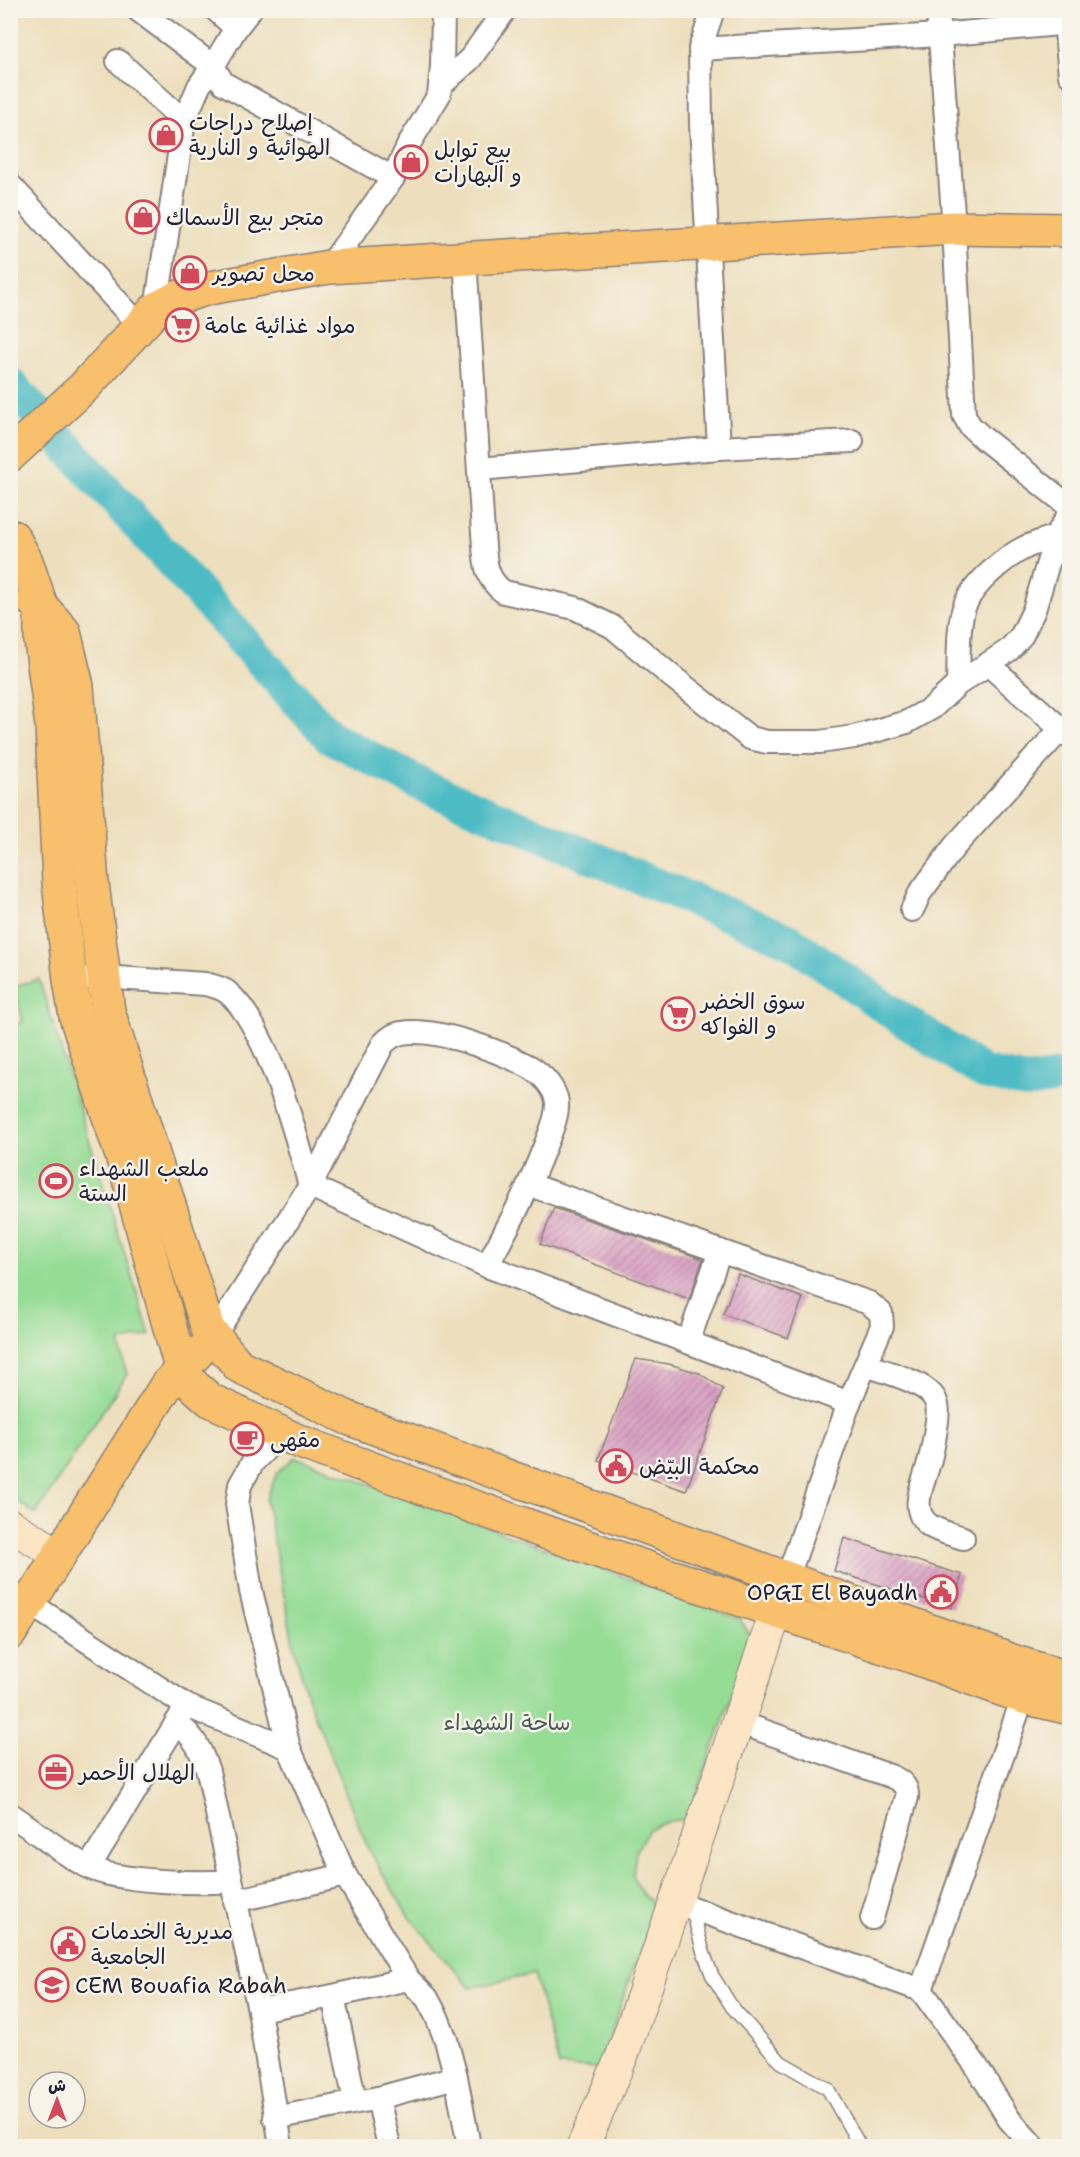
<svg xmlns="http://www.w3.org/2000/svg" width="1080" height="2157" font-family="'Shantell Sans','Playpen Sans Arabic',sans-serif">
<style>
.green{fill:#95dc95;stroke:#5c7f68;stroke-width:1.5}
.lines{fill:none;stroke-linecap:round;stroke-linejoin:round}
.river{stroke:#4dbbc4;stroke-width:34}
.building{fill:url(#building-hatch)}
.lane-casing{stroke:#88807c;stroke-width:15}
.street-casing{stroke:#88807c;stroke-width:26}
.secondary-casing{stroke:#88807c;stroke-width:34}
.primary-casing{stroke:#88807c;stroke-width:36}
.lane{stroke:#fff;stroke-width:12}
.street{stroke:#fff;stroke-width:22}
.secondary{stroke:#fce5c4;stroke-width:32}
.primary{stroke:#f8bf6c;stroke-width:33}
.labels{text-anchor:middle;stroke-width:5;stroke-linejoin:round;paint-order:stroke}
.poi-label{font-size:22px;fill:#22223b;stroke:#f7f3e8;text-anchor:start}
.park-label{font-size:22px;fill:#445a56;stroke:#f7f3e8}
</style>
<defs>
<pattern id="building-hatch" width="6" height="6" patternUnits="userSpaceOnUse" patternTransform="scale(1.5)"><rect width="6" height="6" fill="#d9a0c3"/><path d="M-1 1l2-2M0 6l6-6M5 7l2-2" fill="none" stroke="#b082a0"/></pattern>
</defs>
<rect width="100%" height="100%" fill="#f7f3e8"/>
<filter id="ink" filterUnits="userSpaceOnUse"><feTurbulence type="fractalNoise" baseFrequency=".0167" numOctaves="2"/><feDisplacementMap in="SourceGraphic" scale="12" xChannelSelector="R" yChannelSelector="G"/><feConvolveMatrix kernelMatrix="1 2 1 2 8 2 1 2 1" color-interpolation-filters="sRGB"/></filter>
<filter id="wash" filterUnits="userSpaceOnUse"><feTurbulence type="fractalNoise" baseFrequency=".008" numOctaves="4" result="noise"/><feDisplacementMap in="SourceGraphic" scale="24" xChannelSelector="R" yChannelSelector="G"/><feGaussianBlur stdDeviation="1.35" result="paint"/><feColorMatrix in="noise" values="0 0 0 0 0 0 0 0 0 0 0 0 0 0 0 0 0 1.4 0 .05"/><feComposite in="paint" operator="in"/></filter>
<g filter="url(#wash)">
<rect width="100%" height="100%" fill="#eddfbd"/>
<g class="green">
<polygon points="39,979 150,1335 119,1342 127,1374 36,1514 11,1497 10,1027 23,1022 15,986"/>
<polygon points="295,1457 740,1619 752,1638 688,1819 670,1821 649,1829 636,1851 633,1876 643,1895 661,1909 634,1966 599,2068 559,2066 534,1974 470,1988 407,1914 369,1851 308,1699 294,1648 266,1500 277,1473"/>
</g>
<g class="lines">
<polyline class="river" points="10,384 329,736 424,786 790,941 905,1021 984,1073 1027,1082 1070,1075"/>
</g>
<g id="blocks">
<g class="building">
<polygon points="554,1208 703,1259 689,1299 540,1244"/>
<polygon points="738,1274 803,1298 788,1338 723,1314"/>
<polygon points="636,1359 669,1364 699,1373 723,1389 686,1491 598,1460"/>
<polygon points="844,1538 962,1575 952,1608 834,1571"/>
</g>
</g>
</g>
<g filter="url(#ink)">
<use href="#blocks" fill-opacity="0" stroke="#88807c" stroke-width="1.5"/>
<g class="lines">
<defs>
<polyline id="lane" points="692,1909 703,1951 712,1975 732,2007 781,2062 828,2089 860,2146"/>
<g id="street">
<polyline points="138,10 213,66 199,86 184,121 156,309"/>
<polyline points="216,10 236,28"/>
<polyline points="250,10 236,28 213,66 223,83 393,178"/>
<polyline points="713,10 700,49 701,125 719,448"/>
<polyline points="938,10 954,228 964,415 970,426 983,438 1070,507"/>
<polyline points="1064,10 1070,75"/>
<polyline points="700,49 940,35 1070,23"/>
<polyline points="118,61 184,121"/>
<polyline points="441,85 470,59 505,10"/>
<polyline points="10,185 140,326"/>
<path d="M 465,259 L 483,533 C 485,555 483,578 504,592 L 575,608 L 613,627 L 670,675 L 750,738 L 767,742 L 820,742 L 854,737 L 907,722 L 932,708 L 958,684 L 1009,650 L 1022,635 L 1034,610 L 1056,536 L 1070,513"/>
<polyline points="329,267 393,178 410,142 439,95 442,67 443,10"/>
<polyline points="479,469 719,448 852,441"/>
<polyline points="988,664 1070,737"/>
<path d="M 958,684 C 959,663 957,624 965,605 C 973,584 1005,557 1026,547 C 1035,543 1046,540 1056,536"/>
<polyline points="912,910 920,893 954,847 1061,729"/>
<path d="M 89,978 L 102,977 L 205,984 C 213,986 220,987 227,992 C 266,1023 297,1137 310,1186 L 487,1266 L 849,1403"/>
<polyline points="530,1185 869,1303 881,1313 882,1326 849,1403 787,1579"/>
<path d="M 213,1337 L 310,1186 L 383,1044 C 389,1038 394,1034 402,1033 C 435,1027 500,1051 530,1067 C 542,1074 555,1088 557,1102 C 558,1117 550,1133 545,1146 C 529,1188 508,1227 487,1266"/>
<polyline points="688,1342 720,1251"/>
<path d="M 866,1365 C 885,1372 919,1380 932,1395 C 939,1403 938,1412 937,1421 C 935,1436 933,1451 928,1466 C 923,1485 909,1510 929,1525 C 938,1532 952,1534 963,1538"/>
<polyline points="281,1433 253,1462 240,1485 237,1504 251,1591 289,1748 345,1875 408,1979 427,1998 437,2017 446,2040 456,2077 469,2146"/>
<polyline points="29,1603 187,1706 289,1748"/>
<path d="M 738,1722 L 890,1776 C 900,1780 908,1785 907,1797 L 872,1918"/>
<path d="M 176,1723 C 195,1736 201,1751 208,1771 L 259,2010 L 281,2146"/>
<path d="M 10,1814 C 34,1830 63,1854 88,1867 C 118,1882 197,1884 231,1881"/>
<polyline points="89,1867 183,1712"/>
<polyline points="235,1901 345,1875"/>
<polyline points="675,1902 921,1990 977,2067 1009,2119 1033,2146"/>
<polyline points="921,1990 1023,1697"/>
<polyline points="333,1996 355,2101"/>
<polyline points="259,2010 333,1996 408,1979"/>
<polyline points="378,2098 389,2146"/>
<polyline points="275,2118 378,2098 456,2077"/>
</g>
<g id="secondary">
<polyline points="10,1525 58,1554"/>
<polyline points="583,2146 622,2056 785,1586"/>
</g>
<g id="primary">
<polyline points="10,455 83,388 156,309 179,297 209,288 329,267 954,228 1070,230"/>
<polyline points="13,537 26,561 41,606 41,641 52,726 59,883 70,980 76,1017 126,1168 181,1368 192,1384 210,1400 298,1441 466,1504 655,1571 914,1657 1023,1697 1070,1708"/>
<polyline points="33,601 41,606 64,632 77,686 92,883 108,1011 208,1329 239,1366 348,1418 1015,1662 1070,1679"/>
<polyline points="10,1633 166,1386 197,1353"/>
</g>
</defs>
<use href="#lane" class="lane-casing"/>
<use href="#street" class="street-casing"/>
<use href="#secondary" class="secondary-casing"/>
<use href="#primary" class="primary-casing"/>
<use href="#lane" class="lane"/>
<use href="#street" class="street"/>
<use href="#secondary" class="secondary"/>
<use href="#primary" class="primary"/>
</g>
</g>
<defs>
<symbol id="shop-ring" viewBox="-11 -11 22 22"><circle r="9.5" fill="#f7f3e8" stroke="#d1495b" stroke-width="1.5"/><path d="M-5-2.5h2.3a2.7 3.5 0 0 1 5.4 0H5L5.5 6h-11ZM-1.5-2.5h3a1.5 2.3 0 0 0-3 0Z" fill="#d1495b"/></symbol>
<symbol id="supermarket-ring" viewBox="-11 -11 22 22"><circle r="9.5" fill="#f7f3e8" stroke="#d1495b" stroke-width="1.5"/><path d="M-6-5.5h2.5l.6 2H6L4.5 2H-2.5L-4.4-4H-6ZM-1.5 3.2a1.3 1.3 0 1 0 .1 0ZM3 3.2a1.3 1.3 0 1 0 .1 0Z" fill="#d1495b"/></symbol>
<symbol id="stadium-ring" viewBox="-11 -11 22 22"><circle r="9.5" fill="#f7f3e8" stroke="#d1495b" stroke-width="1.5"/><path d="M0-5a6.5 5 0 1 0 0 10a6.5 5 0 1 0 0-10ZM-3.5-1.8h7v3.6h-7Z" fill="#d1495b"/></symbol>
<symbol id="cafe-ring" viewBox="-11 -11 22 22"><circle r="9.5" fill="#f7f3e8" stroke="#d1495b" stroke-width="1.5"/><path d="M-5.5-4.5H6V0H3Q3 3.5 0 3.5H-2.5Q-5.5 3.5-5.5 0ZM3-3.2v2h1.7v-2ZM-6 4.5H4V6H-6Z" fill="#d1495b"/></symbol>
<symbol id="civic-ring" viewBox="-11 -11 22 22"><circle r="9.5" fill="#f7f3e8" stroke="#d1495b" stroke-width="1.5"/><path d="M-.6-6.5H3V-4.5H.6V-3L4-1V1h2V6H-6V1h2V-1L-.6-3ZM-1.2 2.5V6h2.4V2.5Z" fill="#d1495b"/></symbol>
<symbol id="office-ring" viewBox="-11 -11 22 22"><circle r="9.5" fill="#f7f3e8" stroke="#d1495b" stroke-width="1.5"/><path d="M-6-3h4V-5.5h4V-3h4V5H-6ZM-1-4.5V-3h2v-1.5ZM-6 0V1H6V0Z" fill="#d1495b"/></symbol>
<symbol id="school-ring" viewBox="-11 -11 22 22"><circle r="9.5" fill="#f7f3e8" stroke="#d1495b" stroke-width="1.5"/><path d="M0-5L7-2L0 1L-7-2ZM-4 1L0 2.5L4 1V4Q0 6-4 4Z" fill="#d1495b"/></symbol>
</defs>
<g fill-rule="evenodd">
<use href="#shop-ring" x="147" y="116" width="38" height="38"/>
<use href="#shop-ring" x="392" y="143" width="38" height="38"/>
<use href="#shop-ring" x="124" y="198" width="38" height="38"/>
<use href="#shop-ring" x="171" y="254" width="38" height="38"/>
<use href="#supermarket-ring" x="163" y="306" width="38" height="38"/>
<use href="#supermarket-ring" x="659" y="995" width="38" height="38"/>
<use href="#stadium-ring" x="37" y="1162" width="38" height="38"/>
<use href="#cafe-ring" x="228" y="1420" width="38" height="38"/>
<use href="#civic-ring" x="597" y="1447" width="38" height="38"/>
<use href="#civic-ring" x="922" y="1573" width="38" height="38"/>
<use href="#office-ring" x="37" y="1753" width="38" height="38"/>
<use href="#civic-ring" x="49" y="1925" width="38" height="38"/>
<use href="#school-ring" x="33" y="1966" width="38" height="38"/>
</g>
<g class="labels">
<g class="poi-label">
<text x="189" y="130">إصلاح دراجات<tspan x="189" dy="25">الهوائية و النارية</tspan></text>
<text x="434" y="157">بيع توابل<tspan x="434" dy="25">و البهارات</tspan></text>
<text x="166" y="225">متجر بيع الأسماك</text>
<text x="213" y="281">محل تصوير</text>
<text x="205" y="333">مواد غذائية عامة</text>
<text x="701" y="1009">سوق الخضر<tspan x="701" dy="25">و الفواكه</tspan></text>
<text x="79" y="1176">ملعب الشهداء<tspan x="79" dy="25">الستة</tspan></text>
<text x="270" y="1447">مقهى</text>
<text x="639" y="1474">محكمة البيّض</text>
<text x="918" y="1600" text-anchor="end">OPGI El Bayadh</text>
<text x="79" y="1780">الهلال الأحمر</text>
<text x="91" y="1939">مديرية الخدمات<tspan x="91" dy="25">الجامعية</tspan></text>
<text x="75" y="1993">CEM Bouafia Rabah</text>
</g>
<g class="park-label">
<text x="507" y="1730">ساحة الشهداء</text>
</g>
</g>
<rect width="1080" height="2157" fill="none" stroke="#f7f3e8" stroke-width="36"/>
<g transform="translate(57 2100)"><circle r="28" fill="#f7f3e8" stroke="#a29fa3" stroke-width="1.5"/>
<path d="M0-4.5L10 22L0 15L-10 22Z" fill="#d1495b"/>
<text y="-9" font-size="16" font-weight="bold" text-anchor="middle" fill="#22223b">ش</text>
</g>
</svg>
